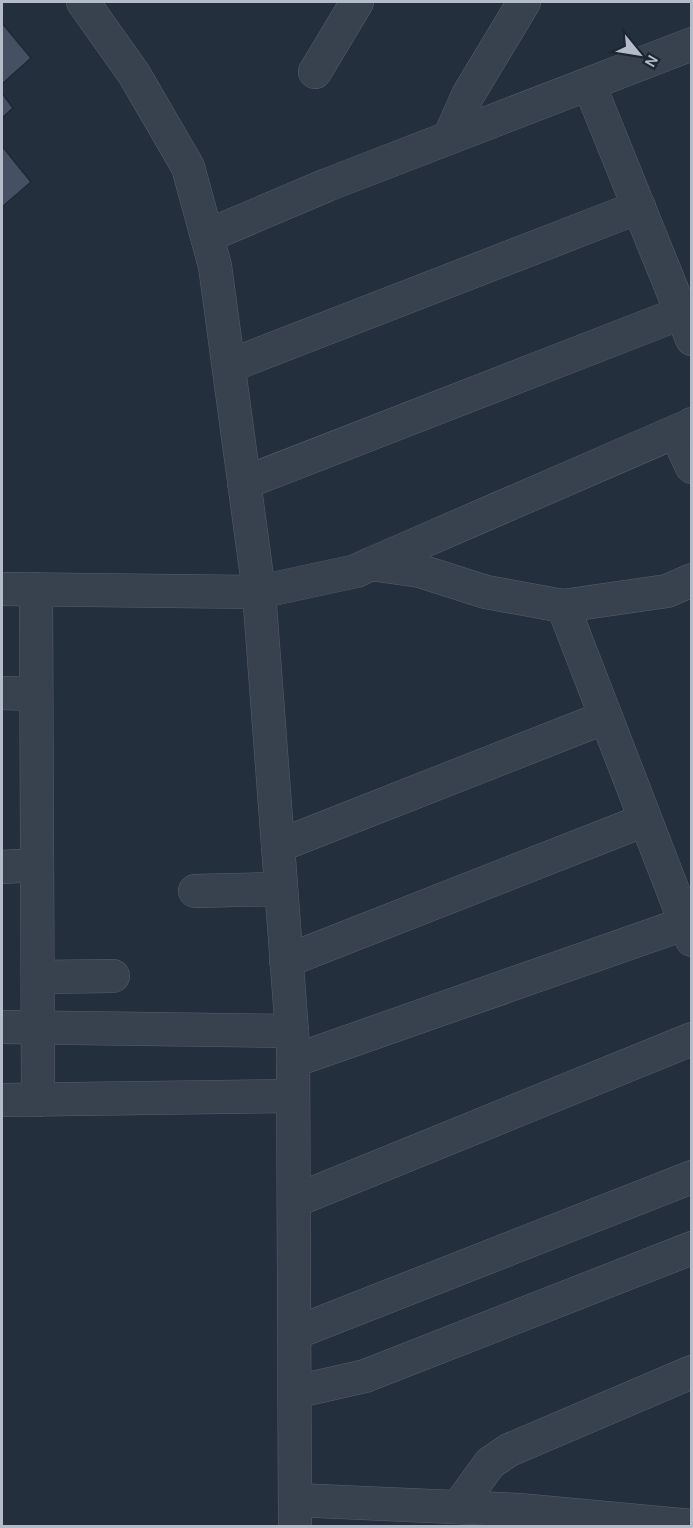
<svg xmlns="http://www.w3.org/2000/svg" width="693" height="1528" font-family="Karla,sans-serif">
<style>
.building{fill:#455162;stroke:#1f2835;stroke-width:1.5}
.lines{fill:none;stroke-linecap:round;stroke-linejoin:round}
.minor-casing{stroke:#565f6c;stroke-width:34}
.minor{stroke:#38414e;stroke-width:33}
</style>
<rect width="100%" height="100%" fill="#242f3e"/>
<g class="building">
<polygon points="2,23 31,58 2,84"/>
<polygon points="2,93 13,108 2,118"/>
<polygon points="2,146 31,182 2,207"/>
</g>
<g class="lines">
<defs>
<g id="minor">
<polyline points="83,2 134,74 188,167 215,266 259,592 293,1046 295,1526"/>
<polyline points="315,72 357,2"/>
<polyline points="589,84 692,339"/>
<polyline points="449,138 468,95 524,2"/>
<polyline points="207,236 327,185 692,44"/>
<polyline points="229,366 639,207"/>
<polyline points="692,424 683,436 684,450 692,467"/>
<polyline points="244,483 681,313"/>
<polyline points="371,564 691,425"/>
<polyline points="2,589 259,592 356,571 371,564 420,571 486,592 563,606 667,591 692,580"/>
<polyline points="36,589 38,1100"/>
<polyline points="563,606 692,940"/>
<polyline points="2,693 36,694"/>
<polyline points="278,846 606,717"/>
<polyline points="2,867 37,865"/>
<polyline points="195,891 281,889"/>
<polyline points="286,961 645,820"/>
<polyline points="38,977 113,976"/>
<polyline points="2,1027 292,1031"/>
<polyline points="293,1061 692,921"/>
<polyline points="2,1100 292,1096"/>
<polyline points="294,1201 692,1039"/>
<polyline points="295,1333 692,1177"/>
<polyline points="295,1392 365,1376 692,1248"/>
<polyline points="296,1500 519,1510 692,1526"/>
<polyline points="458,1507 490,1463 509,1450 692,1372"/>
</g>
</defs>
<use href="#minor" class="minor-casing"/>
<use href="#minor" class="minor"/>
</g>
<rect width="693" height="1528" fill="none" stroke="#b4bcc9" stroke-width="6"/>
<g transform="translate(639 54) rotate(120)" stroke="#1d2633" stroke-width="4.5" paint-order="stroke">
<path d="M0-4.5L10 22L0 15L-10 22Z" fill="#b4bcc9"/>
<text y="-9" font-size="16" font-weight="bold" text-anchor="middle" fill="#b4bcc9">N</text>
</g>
</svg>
